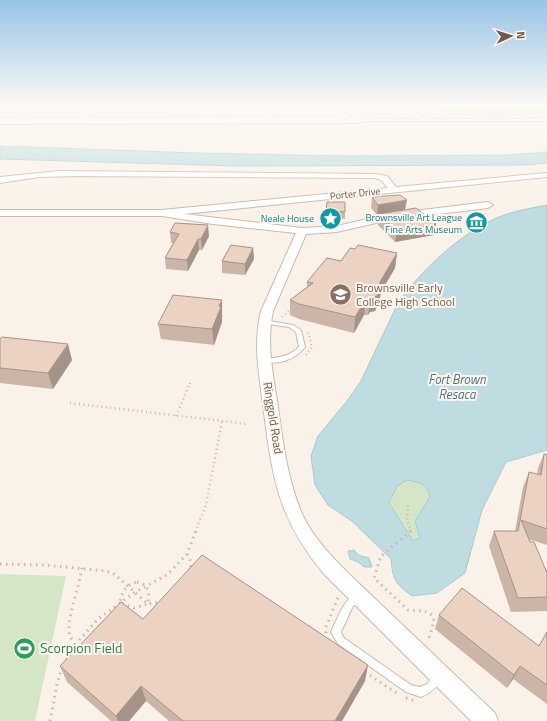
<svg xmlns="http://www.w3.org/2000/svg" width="547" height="721" font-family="'Titillium Web',sans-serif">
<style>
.green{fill:#d5e5c8}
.water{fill:#bfdce1;stroke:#a6cbd1;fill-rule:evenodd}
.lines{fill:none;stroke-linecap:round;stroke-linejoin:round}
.lane-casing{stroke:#cabaaf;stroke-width:2}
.street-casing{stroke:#cabaaf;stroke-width:2}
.secondary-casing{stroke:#ccbbad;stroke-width:2}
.primary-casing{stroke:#d7d1ce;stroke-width:2}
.path-far2{stroke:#d0b6a6;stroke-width:2;stroke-dasharray:1 3;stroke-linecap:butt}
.path-far1{stroke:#d0b6a6;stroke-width:2.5;stroke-dasharray:1 3.5;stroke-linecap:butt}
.path{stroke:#d0b6a6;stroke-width:3;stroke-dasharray:1.5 4.5;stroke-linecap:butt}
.lane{fill:#fff;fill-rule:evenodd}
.street{fill:#fff;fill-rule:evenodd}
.secondary{fill:#fff;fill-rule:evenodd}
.primary{fill:#f0d4a9;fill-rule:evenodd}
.wall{fill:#cab5a8}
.shaded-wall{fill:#a49388}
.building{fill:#ebd2c3;stroke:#a49388}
.labels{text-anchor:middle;stroke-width:4;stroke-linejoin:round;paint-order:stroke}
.far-street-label{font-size:10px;fill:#705a4f;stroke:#fdf6ee}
.far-culture-label{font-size:10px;fill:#0d838f;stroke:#fdf6ee;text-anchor:end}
.education-label{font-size:12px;fill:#785e54;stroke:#fdf6ee;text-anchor:start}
.street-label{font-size:12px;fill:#705a4f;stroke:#fdf6ee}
.water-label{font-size:13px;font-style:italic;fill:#4c7980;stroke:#fdf6ee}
.near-leisure-label{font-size:14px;fill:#27864d;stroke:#fdf6ee;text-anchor:start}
</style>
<rect width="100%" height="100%" fill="#faf2e8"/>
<g class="green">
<path d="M 407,480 C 421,483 426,482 430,497 L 415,521 L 420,538 L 412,541 L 389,503 L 397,486 Z"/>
<polygon points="0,574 66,576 35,721 0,721"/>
</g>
<g class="water">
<polygon points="0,146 196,153 345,156 508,155 547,152 547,163 525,165 234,166 0,159"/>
<path d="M 547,205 L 547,450 L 506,462 L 482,510 L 465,573 L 437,593 L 412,596 C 395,583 393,581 391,559 L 353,522 L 328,505 L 315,485 L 311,456 L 318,436 L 347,401 L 361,381 L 398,303 C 420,271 463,231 499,217 C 514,211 532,208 547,205 ZM 407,480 C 421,483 426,482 430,497 L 415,521 L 420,538 L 413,541 L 389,503 L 397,486 Z"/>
<polygon points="354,550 358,555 369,558 372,567 364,567 358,562 350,559 348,551"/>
</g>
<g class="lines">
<defs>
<g id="lane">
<polygon points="509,107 512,107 540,118 537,119 509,108"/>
<polygon points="411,108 427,112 429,116 425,119 547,119 547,121 359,121 357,120 359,119 420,119 425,116 425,114 410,110"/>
<path d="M 344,110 L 358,113 L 359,114 L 357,115 L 351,114 L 347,117 L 337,116 L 337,114 ZM 345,112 L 348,113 L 346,115 L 341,114 Z"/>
<path d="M 263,320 L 293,325 L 301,330 L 305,347 C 295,360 278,365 262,362 L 261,361 L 262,360 C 276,357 288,358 299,347 L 296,332 L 289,327 L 261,323 L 260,322 Z"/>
<path d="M 357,593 L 360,594 L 361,597 L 360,600 L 353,606 L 341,632 L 344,638 L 411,685 L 420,687 L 427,684 L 434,675 L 437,673 L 440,675 L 442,678 C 438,688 430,693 421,697 L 406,692 L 338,644 L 331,632 C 337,620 344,598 357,593 Z"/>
</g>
<g id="street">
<polygon points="30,107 36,107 22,122 18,122 18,120"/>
<polygon points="91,107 97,107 86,122 82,122 81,121"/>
<polygon points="268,107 274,107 273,121 268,120"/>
<path d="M 342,107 L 359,107 L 365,109 C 360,112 347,110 342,107 Z"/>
<path d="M 59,171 L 375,174 L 387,176 L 396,187 L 547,173 L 547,177 L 184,214 L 302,228 L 337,226 L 389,214 L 488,202 L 493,205 L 488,208 L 389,220 L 337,232 L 306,234 L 273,311 C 266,344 273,374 278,407 C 283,444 288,482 303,516 C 314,538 331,556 348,573 L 495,713 L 498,721 L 471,721 L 324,574 C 277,518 272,475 263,405 C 259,373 253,343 261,311 L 296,233 L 213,224 L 162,216 L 0,216 L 0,210 L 162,210 L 388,188 L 381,180 L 375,178 L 78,176 L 39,177 L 0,183 L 0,177 Z"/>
</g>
<polygon id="secondary" points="359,107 406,107 405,109 387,113 364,112 362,114 364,120 359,123 0,124 0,118 353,117 352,114"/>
<path id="primary" d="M 433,107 L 452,107 L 492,111 L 547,107 L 547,111 C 509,118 472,119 434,109 Z"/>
</defs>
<use href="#lane" class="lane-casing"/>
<use href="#street" class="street-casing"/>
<use href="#secondary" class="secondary-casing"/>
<use href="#primary" class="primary-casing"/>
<g class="path-far2">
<polyline points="282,317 292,308"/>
<polyline points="306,355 312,347 308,331"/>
<polyline points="190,384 191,381"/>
</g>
<g class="path-far1">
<polyline points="70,403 248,424"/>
<polyline points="176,416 190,383"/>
<polyline points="408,505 407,521 411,531 410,532"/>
<polyline points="195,532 206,505 222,421"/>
</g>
<g class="path">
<polyline points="411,531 381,556 374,578 408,610 424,611 432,615 434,621 428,642"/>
<polyline points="187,554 190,560 191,568"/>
<polyline points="0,564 45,565 106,571 113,573 148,604 160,602"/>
<path d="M 137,582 C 149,584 150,593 148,604 L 134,608 L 120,603 C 122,592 125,585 137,582 Z"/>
<polyline points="326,639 326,627 339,595"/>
<path d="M 80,648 C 76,645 72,641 70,636 C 65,622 80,585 82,568"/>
<polyline points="66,660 75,645 98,619 134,593 168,574 187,554 196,531"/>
<polyline points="365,672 398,694"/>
<polyline points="406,698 415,701"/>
<polyline points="50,721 57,684 62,668"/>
</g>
<use href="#lane" class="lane"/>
<use href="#street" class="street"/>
<use href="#secondary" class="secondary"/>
<use href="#primary" class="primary"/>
</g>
<g class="wall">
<polygon points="372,197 406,210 436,224 434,235 395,242 378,225 379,215 377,215 371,208"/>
<polygon points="327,202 345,212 345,219 326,218"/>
<polygon points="170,232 209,236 202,250 199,250 188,271 166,269 165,258 173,243 171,243"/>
<polygon points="253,248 254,259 245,275 222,273 222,261"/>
<polygon points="355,249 397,253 395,268 381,292 379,303 375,311 370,312 368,315 364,315 354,333 299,319 290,315 290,300 307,287 307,282 341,261"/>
<polygon points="223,315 222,317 222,322 214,345 161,339 158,324"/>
<polygon points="0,339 72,360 53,389 0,383"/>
<polygon points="544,454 547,455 547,545 528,539 546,570 547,568 547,572 546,572 547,573 547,611 511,612 489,546 494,531 515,531 523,487 529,472 537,474 538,468"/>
<polygon points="439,615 539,646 547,632 547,704 513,679 507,688 435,629"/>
<polygon points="143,619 365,681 342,721 169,721 146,701 129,721 111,721 67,682 60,666"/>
</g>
<g class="shaded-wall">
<polygon points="407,200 405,210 379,214 379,215 377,215 378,205"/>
<polygon points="436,224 434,235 395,242 397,231"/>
<polygon points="208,225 209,236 202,250 201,239"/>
<polygon points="198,239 199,250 188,271 187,260"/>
<polygon points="253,248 254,259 245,275 245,264"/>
<polygon points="397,253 395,268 381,292 379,303 375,311 370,312 368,315 370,300"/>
<polygon points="366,299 364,315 354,333 355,317"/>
<polygon points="222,300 222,322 214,345 212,329 219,306"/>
<polygon points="68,344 72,360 53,389 48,373"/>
<polygon points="368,665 365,681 342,721 335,721"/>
<polygon points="520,666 513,679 507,688 514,675"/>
<polygon points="141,686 146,701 129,721 118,721 116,716"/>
</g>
<g class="building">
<polygon points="400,195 407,200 378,205 372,197"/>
<polygon points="327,202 345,202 345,212 326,211"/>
<polygon points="416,208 436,224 397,231 379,214"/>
<polygon points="175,223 208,225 201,239 198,239 187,260 165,258 179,234 170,232"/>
<polygon points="231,245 253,248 245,264 222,261"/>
<polygon points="358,245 397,253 380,282 379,285 381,288 377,296 371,297 370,300 366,299 355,317 299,304 290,300 313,283 307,282 327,258 341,261 350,248 355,249"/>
<polygon points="173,295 222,300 219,306 221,307 212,329 158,324"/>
<polygon points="2,337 68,344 48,373 0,368 0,339"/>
<polygon points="544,454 547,455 547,529 521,520 530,542 534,542 547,573 547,597 518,598 494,531 518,531 529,472 541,475"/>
<polygon points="202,555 368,665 335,721 183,721 141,686 116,716 60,666 121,602 143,619"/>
<polygon points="462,588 539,646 547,632 547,685 520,666 514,675 439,615"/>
</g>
<linearGradient id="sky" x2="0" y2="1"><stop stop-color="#97c4e5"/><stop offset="0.51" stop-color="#fdf9f5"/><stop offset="1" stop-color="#fdf9f5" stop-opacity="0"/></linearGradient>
<rect width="547" height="208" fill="url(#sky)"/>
<defs>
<symbol id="sight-disc" viewBox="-11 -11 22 22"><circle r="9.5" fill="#0f9aa8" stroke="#fdf6ee"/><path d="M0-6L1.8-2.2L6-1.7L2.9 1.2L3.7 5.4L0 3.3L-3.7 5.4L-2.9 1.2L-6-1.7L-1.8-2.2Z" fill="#fff"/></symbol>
<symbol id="museum-disc" viewBox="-11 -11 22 22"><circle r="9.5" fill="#0f9aa8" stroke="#fdf6ee"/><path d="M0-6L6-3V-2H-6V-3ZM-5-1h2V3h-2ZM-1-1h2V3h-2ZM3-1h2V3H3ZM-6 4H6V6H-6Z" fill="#fff"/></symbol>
<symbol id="school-disc" viewBox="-11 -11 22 22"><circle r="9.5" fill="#8d6e63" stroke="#fdf6ee"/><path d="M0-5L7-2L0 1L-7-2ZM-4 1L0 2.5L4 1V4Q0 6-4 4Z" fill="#fff"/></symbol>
<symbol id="stadium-disc" viewBox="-11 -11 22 22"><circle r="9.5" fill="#2e9e5b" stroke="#fdf6ee"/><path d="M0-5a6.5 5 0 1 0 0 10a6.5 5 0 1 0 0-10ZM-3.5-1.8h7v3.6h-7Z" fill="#fff"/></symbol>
</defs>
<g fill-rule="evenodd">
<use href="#sight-disc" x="318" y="206" width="25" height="25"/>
<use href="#museum-disc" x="464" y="210" width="25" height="25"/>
<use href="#school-disc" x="328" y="282" width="25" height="25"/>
<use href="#stadium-disc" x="12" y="636" width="25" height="25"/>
</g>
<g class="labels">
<g class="far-street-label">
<text transform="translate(355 193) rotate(-6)" y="4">Porter Drive</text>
</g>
<g class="far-culture-label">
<text x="462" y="221">Brownsville Art League<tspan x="462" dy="12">Fine Arts Museum</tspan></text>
<text x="314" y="222">Neale House</text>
</g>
<g class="education-label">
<text x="356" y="292">Brownsville Early<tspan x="356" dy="14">College High School</tspan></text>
</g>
<g class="street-label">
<text transform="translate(273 418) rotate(81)" y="4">Ringgold Road</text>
</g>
<g class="water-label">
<text x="457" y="384">Fort Brown<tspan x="457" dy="15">Resaca</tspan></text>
</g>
<g class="near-leisure-label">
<text x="40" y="653">Scorpion Field</text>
</g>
</g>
<g transform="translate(511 36) rotate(86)" stroke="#fdf6ee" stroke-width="3" paint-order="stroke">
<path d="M0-3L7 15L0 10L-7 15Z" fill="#705a4f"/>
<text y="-6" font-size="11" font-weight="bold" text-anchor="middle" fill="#705a4f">N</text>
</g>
</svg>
